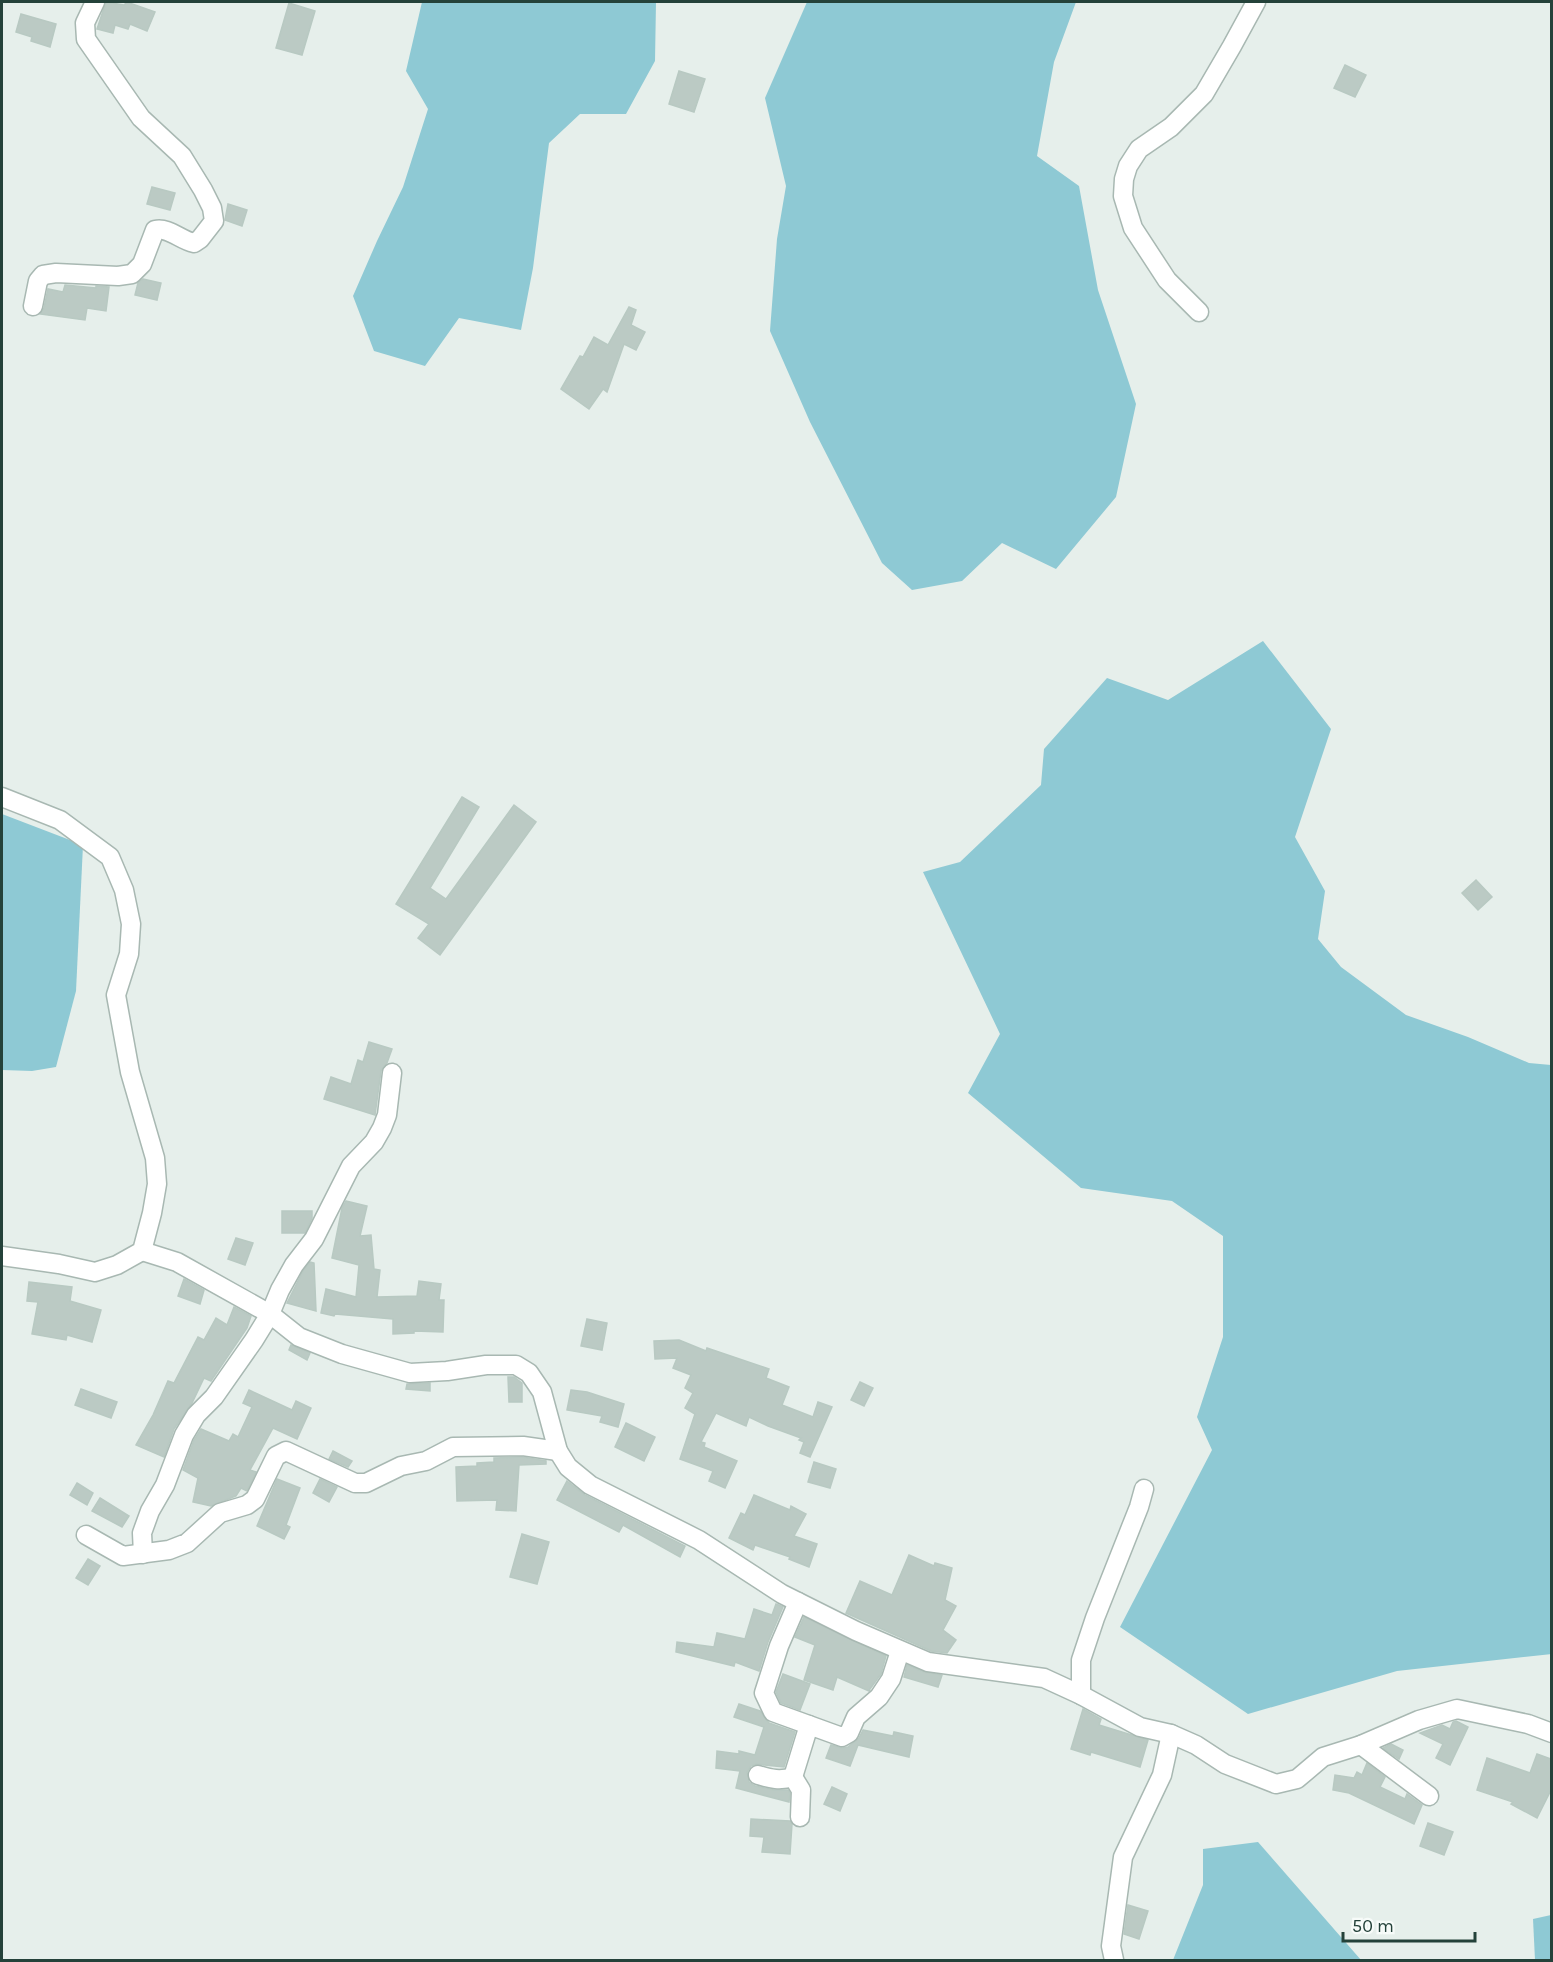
<svg xmlns="http://www.w3.org/2000/svg" width="1553" height="1962" font-family="Karla,sans-serif">
<style>
.water{fill:#8ec9d4}
.building{fill:#bbcac4;stroke:#b8c9c2;stroke-width:1.5}
.lines{fill:none;stroke-linecap:round;stroke-linejoin:round}
.street-casing{stroke:#a8b8b2;stroke-width:21}
.street{stroke:#fff;stroke-width:18}
</style>
<rect width="100%" height="100%" fill="#e6efeb"/>
<g class="water">
<polygon points="422,2 656,2 655,61 626,114 580,114 549,143 533,268 521,330 459,318 425,366 374,351 353,296 377,241 403,187 428,109 406,71"/>
<polygon points="807,2 1076,2 1054,62 1037,156 1079,186 1098,290 1136,404 1116,497 1056,569 1002,543 962,581 912,590 882,563 810,422 770,331 777,239 786,186 765,98"/>
<polygon points="1263,641 1331,729 1295,837 1325,891 1318,939 1341,967 1406,1015 1468,1037 1529,1063 1551,1065 1552,1654 1397,1671 1248,1714 1120,1627 1212,1450 1197,1417 1223,1337 1223,1236 1172,1201 1081,1188 968,1093 1000,1034 923,872 960,862 1041,785 1044,749 1107,678 1168,700"/>
<polygon points="2,814 83,845 76,991 56,1067 32,1071 2,1070"/>
<polygon points="1258,1842 1361,1960 1173,1960 1203,1885 1203,1849"/>
<polygon points="1551,1915 1551,1960 1535,1960 1533,1919"/>
</g>
<g class="building">
<polygon points="106,2 124,5 127,2 155,12 147,31 130,24 128,29 115,25 113,33 97,29"/>
<polygon points="289,3 315,11 302,55 276,48"/>
<polygon points="21,14 56,24 50,47 31,41 32,37 16,32"/>
<polygon points="1345,65 1366,75 1355,97 1334,88"/>
<polygon points="679,71 705,79 694,112 669,104"/>
<polygon points="152,187 175,193 170,210 147,204"/>
<polygon points="228,204 247,210 242,226 225,220"/>
<polygon points="143,279 161,283 157,300 135,295 138,283"/>
<polygon points="65,285 96,288 96,286 109,287 106,311 87,308 85,320 40,314 44,308 48,289 63,292"/>
<polygon points="629,307 636,310 631,325 645,332 636,350 624,344 607,392 603,389 589,409 561,389 580,356 583,357 594,337 608,345"/>
<polygon points="462,797 479,807 430,888 446,899 514,805 536,822 440,955 418,938 429,924 396,904"/>
<polygon points="1476,880 1492,897 1478,910 1462,893"/>
<polygon points="369,1042 392,1049 387,1063 381,1071 375,1115 324,1099 331,1077 351,1084 358,1060 363,1062"/>
<polygon points="346,1201 367,1206 360,1236 371,1235 374,1269 380,1270 377,1297 417,1296 419,1281 441,1284 439,1300 444,1300 443,1332 414,1331 414,1333 393,1334 393,1319 335,1314 334,1316 321,1313 326,1289 356,1297 359,1265 332,1258 342,1208"/>
<polygon points="282,1211 312,1211 312,1218 305,1233 282,1233"/>
<polygon points="236,1238 253,1243 245,1265 228,1259"/>
<polygon points="310,1262 314,1263 316,1311 287,1303 303,1271"/>
<polygon points="184,1279 204,1290 200,1304 178,1296"/>
<polygon points="29,1282 72,1287 70,1301 101,1310 92,1342 67,1335 66,1340 32,1334 38,1302 27,1301"/>
<polygon points="234,1307 251,1316 247,1328 211,1381 204,1378 192,1403 174,1429 164,1457 136,1445 153,1415 168,1381 174,1383 198,1337 204,1340 216,1318 227,1325"/>
<polygon points="587,1319 607,1323 602,1350 581,1346"/>
<polygon points="679,1340 706,1351 707,1348 769,1369 766,1378 789,1387 782,1405 813,1417 818,1402 832,1407 810,1457 800,1453 804,1442 799,1440 801,1438 768,1426 749,1417 746,1426 716,1413 701,1442 705,1443 704,1447 737,1461 725,1488 709,1481 713,1471 680,1459 695,1414 685,1408 693,1393 685,1388 691,1375 673,1368 677,1358 655,1359 654,1341"/>
<polygon points="291,1345 310,1353 307,1360 289,1350"/>
<polygon points="508,1377 514,1377 522,1383 522,1402 509,1402"/>
<polygon points="860,1382 873,1388 864,1406 851,1400"/>
<polygon points="430,1383 430,1391 406,1389 407,1384"/>
<polygon points="81,1389 117,1402 111,1418 75,1405"/>
<polygon points="249,1390 292,1410 296,1401 311,1408 297,1439 273,1428 250,1470 256,1472 247,1491 241,1488 236,1496 211,1506 193,1502 198,1478 183,1470 194,1440 201,1429 229,1441 233,1434 238,1437 252,1407 243,1403"/>
<polygon points="571,1390 587,1392 624,1404 618,1427 600,1422 602,1416 567,1410"/>
<polygon points="626,1423 655,1437 644,1461 615,1447"/>
<polygon points="333,1451 352,1461 348,1467 329,1459"/>
<polygon points="522,1457 546,1461 546,1464 519,1465 516,1511 496,1510 497,1500 457,1501 456,1467 477,1466 477,1463 494,1462 494,1458"/>
<polygon points="814,1462 836,1469 830,1488 808,1482"/>
<polygon points="277,1479 300,1488 286,1525 290,1527 284,1539 257,1526"/>
<polygon points="320,1479 337,1487 329,1502 313,1493"/>
<polygon points="567,1481 585,1495 685,1546 680,1557 623,1525 619,1532 557,1500"/>
<polygon points="77,1483 93,1493 87,1505 70,1495"/>
<polygon points="754,1495 790,1510 791,1506 806,1514 794,1536 817,1544 809,1567 789,1559 790,1557 755,1545 753,1550 729,1538 741,1513 745,1515"/>
<polygon points="100,1498 129,1516 122,1527 92,1511"/>
<polygon points="522,1534 549,1542 537,1584 510,1577"/>
<polygon points="909,1555 934,1566 935,1563 952,1568 945,1600 956,1606 943,1630 956,1640 947,1653 931,1651 846,1613 860,1581 892,1595"/>
<polygon points="88,1559 100,1566 88,1585 76,1578"/>
<polygon points="776,1604 783,1607 768,1642 759,1671 735,1662 734,1666 676,1652 677,1642 714,1647 717,1633 745,1639 754,1609 772,1615"/>
<polygon points="804,1617 886,1656 881,1674 870,1689 869,1691 837,1677 833,1690 804,1680 815,1645 795,1637"/>
<polygon points="907,1665 924,1672 942,1675 938,1687 904,1677"/>
<polygon points="783,1674 810,1684 800,1710 781,1703 776,1692"/>
<polygon points="739,1704 760,1711 769,1723 795,1732 784,1767 756,1764 751,1766 747,1772 749,1782 755,1786 774,1790 788,1790 790,1793 789,1802 736,1788 740,1771 716,1768 717,1751 739,1754 739,1751 755,1755 764,1727 734,1717"/>
<polygon points="1083,1709 1101,1719 1099,1725 1148,1740 1140,1767 1091,1752 1090,1755 1071,1749"/>
<polygon points="1456,1721 1468,1727 1450,1765 1436,1758 1443,1744 1420,1733 1442,1725 1450,1729 1453,1722"/>
<polygon points="863,1730 893,1736 894,1732 913,1736 909,1757 858,1745 850,1766 826,1758 831,1745 842,1748 848,1747 859,1738"/>
<polygon points="1391,1744 1403,1750 1399,1759 1383,1748"/>
<polygon points="1537,1754 1551,1759 1551,1790 1537,1818 1511,1804 1513,1802 1477,1790 1487,1758 1530,1773"/>
<polygon points="1367,1763 1385,1777 1380,1787 1405,1799 1407,1794 1422,1805 1414,1824 1349,1793 1333,1790 1335,1775 1354,1778 1357,1772 1362,1775"/>
<polygon points="832,1787 847,1794 840,1811 824,1804"/>
<polygon points="751,1819 790,1821 792,1824 790,1854 762,1852 764,1837 750,1836"/>
<polygon points="1428,1823 1453,1832 1444,1855 1420,1846"/>
<polygon points="1128,1905 1148,1911 1139,1939 1124,1934"/>
</g>
<g class="lines">
<defs>
<g id="street">
<path d="M 33,306 L 38,281 L 43,275 L 56,273 L 118,276 L 132,274 L 142,264 L 155,230 C 169,227 180,240 194,243 L 200,239 L 214,221 L 212,208 L 203,190 L 182,156 L 141,118 L 86,39 L 85,23 L 95,2"/>
<polyline points="1199,312 1167,280 1133,228 1123,196 1124,179 1128,166 1139,149 1171,127 1204,94 1232,46 1256,2"/>
<polyline points="2,797 60,820 110,857 124,890 131,924 129,954 116,995 130,1072 155,1158 157,1184 152,1213 142,1251 117,1265 95,1272 59,1264 2,1256"/>
<polyline points="142,1251 177,1262 270,1314 299,1337 342,1354 410,1373 447,1371 486,1365 516,1365 529,1373 542,1392 558,1451 568,1467 590,1485 699,1540 782,1594 856,1631 928,1662 1044,1678 1081,1695 1140,1727 1171,1734 1196,1745 1225,1764 1276,1784 1297,1779 1323,1757 1361,1745 1419,1720 1457,1709 1528,1724 1552,1733"/>
<polyline points="86,1535 123,1556 169,1550 187,1543 220,1513 247,1505 255,1499 276,1456 286,1451 355,1483 366,1483 401,1466 426,1461 453,1447 523,1446 558,1451"/>
<polyline points="143,1554 142,1533 150,1511 165,1485 184,1435 196,1415 214,1397 254,1340 270,1314 280,1290 294,1265 314,1239 351,1166 374,1142 382,1128 387,1115 392,1073"/>
<polyline points="798,1602 779,1646 764,1693 773,1712 842,1737 849,1733 856,1717 879,1697 891,1679 900,1651"/>
<polyline points="1081,1695 1081,1660 1095,1618 1139,1507 1144,1489"/>
<polyline points="1361,1745 1429,1796"/>
<path d="M 758,1775 C 771,1779 780,1781 793,1777 L 809,1725"/>
<polyline points="793,1777 801,1790 800,1817"/>
<polyline points="1114,1960 1111,1946 1123,1857 1162,1775 1171,1734"/>
</g>
</defs>
<use href="#street" class="street-casing"/>
<use href="#street" class="street"/>
</g>
<rect width="1553" height="1962" fill="none" stroke="#24423a" stroke-width="6"/>
<path d="M1343 1932v9h132v-9" fill="none" stroke="#24423a" stroke-width="3"/>
<text x="1352" y="1932" font-size="18" fill="#24423a" stroke="#f7fbf9" stroke-width="4.5" paint-order="stroke">50 m</text>
</svg>
